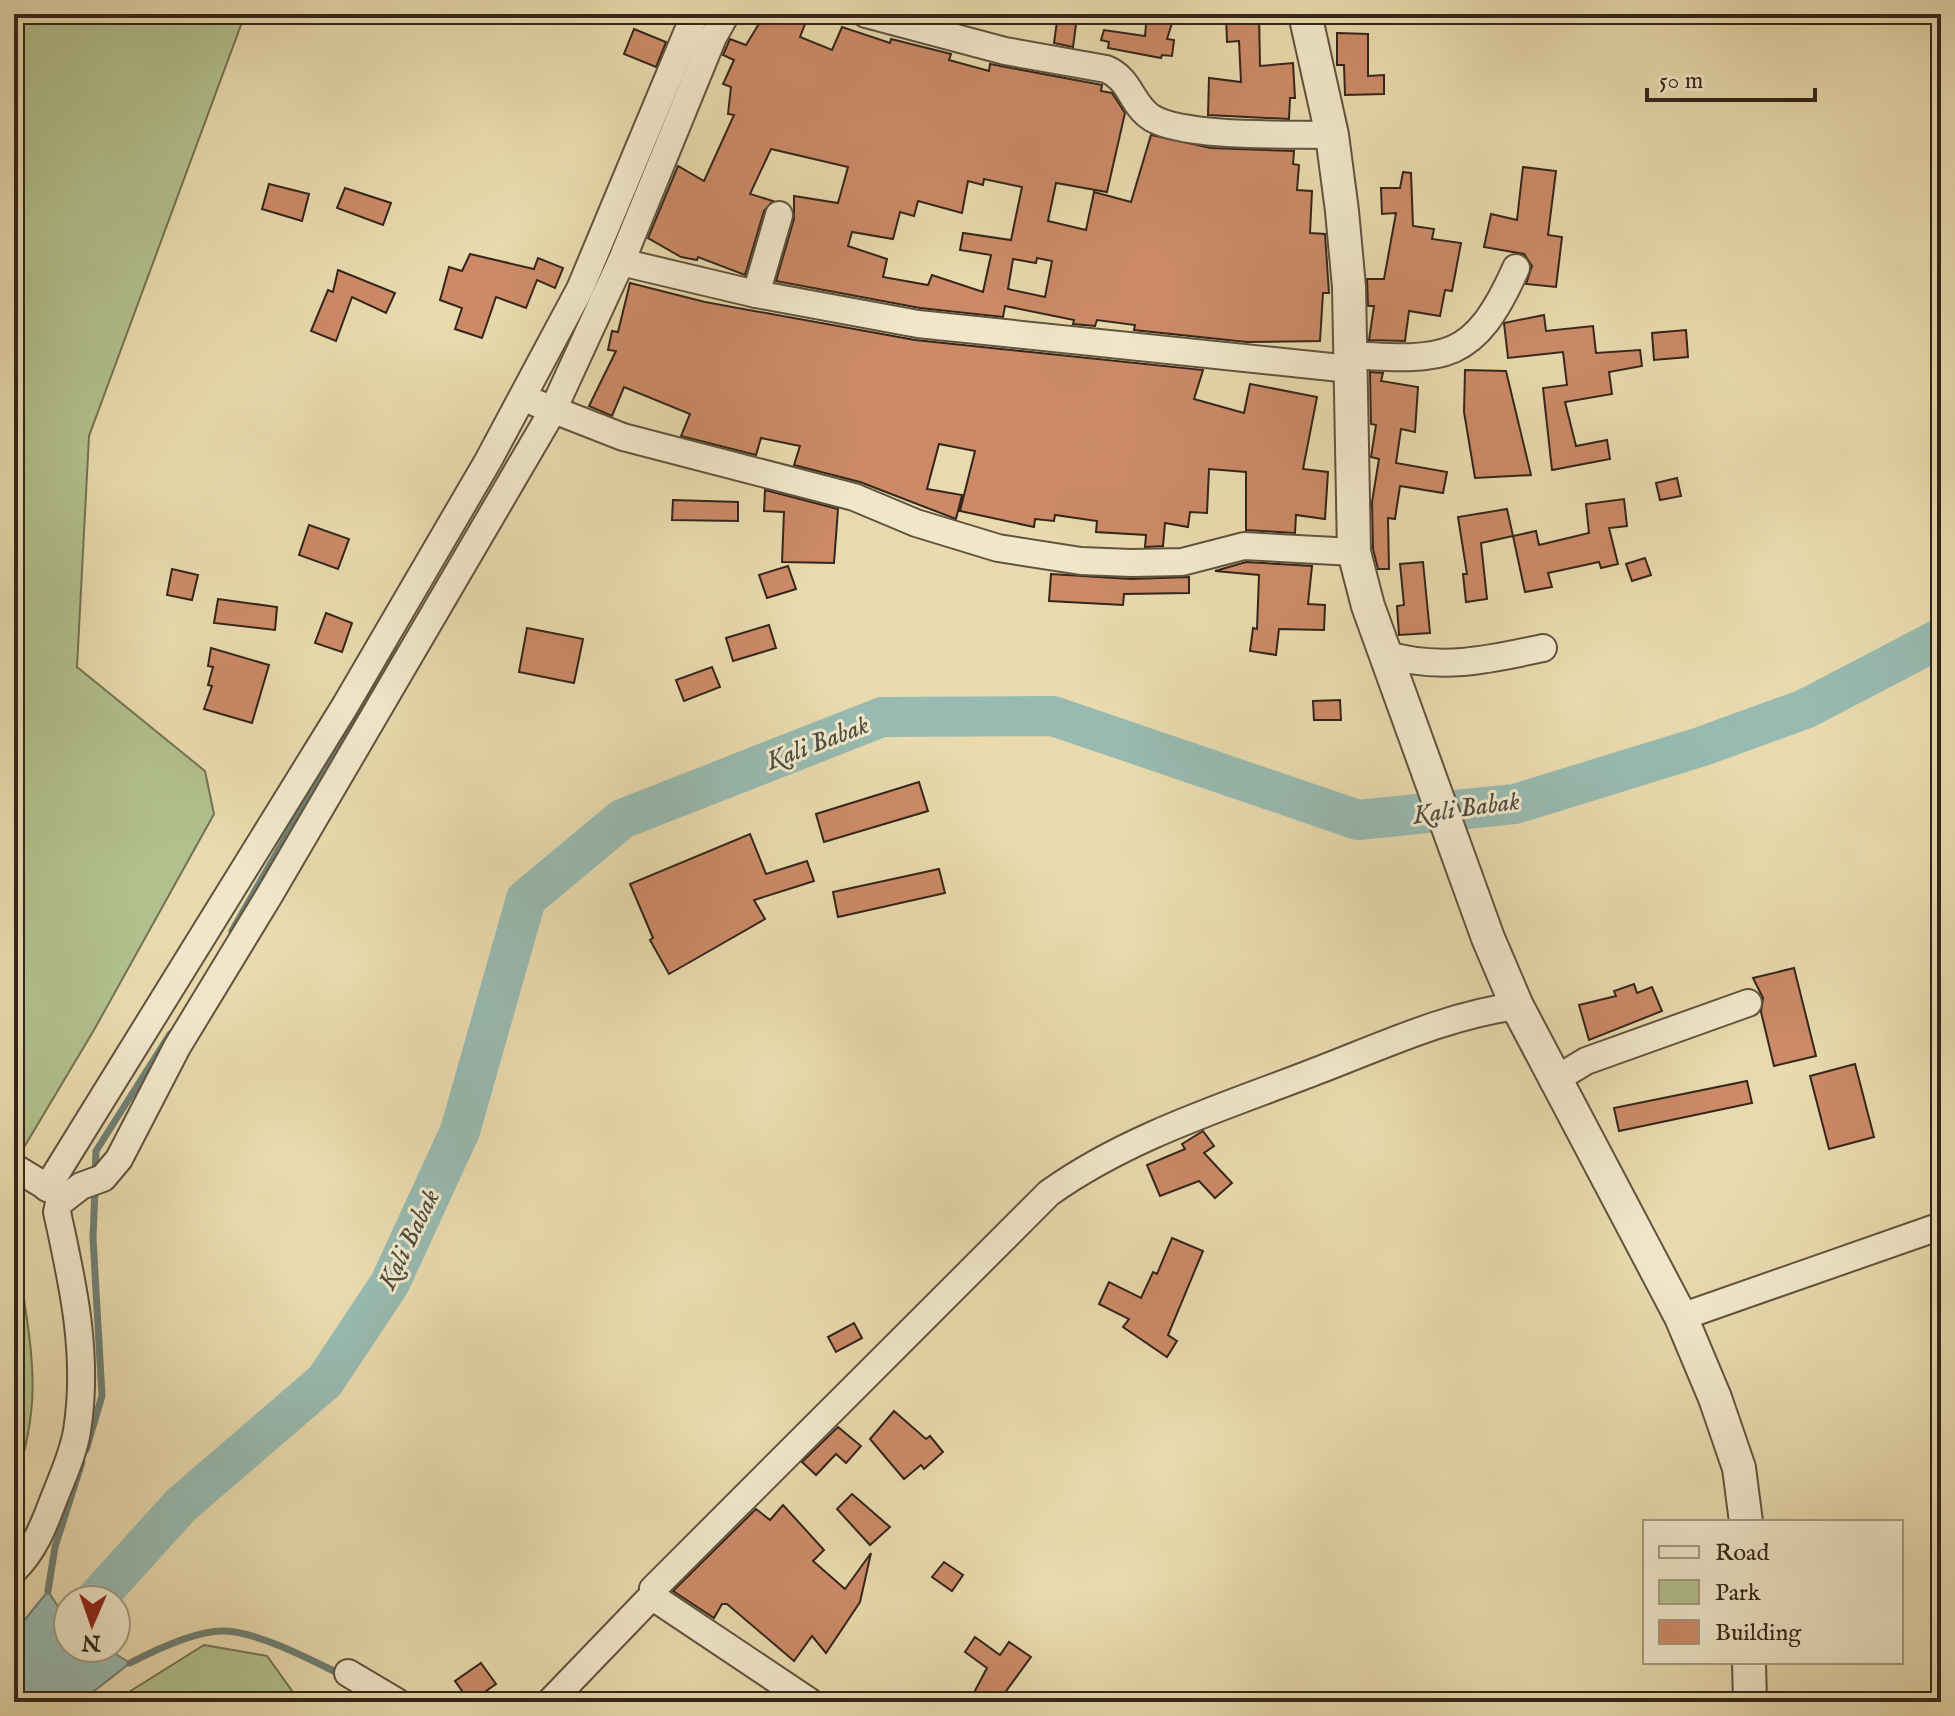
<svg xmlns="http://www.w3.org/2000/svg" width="1955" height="1716" font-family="'IM FELL English',serif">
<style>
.green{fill:#b2c08e;stroke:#737354;stroke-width:2}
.water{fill:#98bab0;stroke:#707f74;stroke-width:2}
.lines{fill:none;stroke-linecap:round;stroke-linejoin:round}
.stream{stroke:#707f74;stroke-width:7}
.river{stroke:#98bab0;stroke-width:40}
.building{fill:#cc8a68;stroke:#342619;stroke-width:2;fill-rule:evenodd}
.minor-casing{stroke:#61533e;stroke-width:30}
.tertiary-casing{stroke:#61533e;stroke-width:36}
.minor{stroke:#f0e7ca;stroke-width:26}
.tertiary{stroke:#f0e7ca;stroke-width:32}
.labels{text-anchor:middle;stroke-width:6;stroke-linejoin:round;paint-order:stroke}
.water-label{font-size:26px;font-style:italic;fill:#4d4b3f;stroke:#f0e7ca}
</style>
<rect width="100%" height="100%" fill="#e8daae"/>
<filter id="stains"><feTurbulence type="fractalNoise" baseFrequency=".0025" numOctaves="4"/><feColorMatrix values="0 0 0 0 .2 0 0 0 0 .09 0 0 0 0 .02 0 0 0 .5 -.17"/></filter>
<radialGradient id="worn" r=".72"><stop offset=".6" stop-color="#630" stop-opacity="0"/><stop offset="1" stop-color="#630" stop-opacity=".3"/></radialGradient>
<g class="green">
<polygon points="14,14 245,14 89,436 77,667 205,771 214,814 94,1030 14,1164"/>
<path d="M 14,1280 L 22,1286 C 34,1364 41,1408 14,1486 Z"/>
<polygon points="204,1645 267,1656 300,1702 113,1702"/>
</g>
<polygon class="water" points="48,1591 68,1622 68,1648 106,1648 130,1663 80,1702 14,1702 14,1633"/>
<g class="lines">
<g class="stream">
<polyline points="232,931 395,646"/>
<polyline points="95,1176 96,1151 170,1034"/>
<polyline points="86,1450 102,1396 93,1238 95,1189"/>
<polyline points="48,1591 55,1547 82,1462"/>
<path d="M 130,1663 C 155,1650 196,1630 225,1631 C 258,1632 311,1660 342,1675"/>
</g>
<polyline class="river" points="95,1600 181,1505 325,1381 390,1283 460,1131 526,899 622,819 882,717 1053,716 1358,820 1515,804 1700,747 1805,709 1941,638"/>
</g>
<g class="building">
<path d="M 765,14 L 786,23 L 790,14 L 809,14 L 800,37 L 832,50 L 842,27 L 890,43 L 891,39 L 951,54 L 949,60 L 989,71 L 990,64 L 1102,85 L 1101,91 L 1112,93 L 1125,113 L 1107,192 L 1056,183 L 1048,221 L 1086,230 L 1094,192 L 1131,202 L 1151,135 L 1211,148 L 1294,151 L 1293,164 L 1299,165 L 1297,190 L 1312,191 L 1310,233 L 1325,234 L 1329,293 L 1323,293 L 1320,341 L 1247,342 L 1134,330 L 1135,325 L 1097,320 L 1095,326 L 1073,324 L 1074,320 L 1005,306 L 1003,317 L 920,308 L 776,281 L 794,219 L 794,196 L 838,203 L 848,167 L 771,149 L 750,194 L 773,201 L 764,211 L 745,275 L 698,257 L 697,260 L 681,257 L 648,238 L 678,166 L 704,181 L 734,115 L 728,114 L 731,87 L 723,84 L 734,60 L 723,55 L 730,39 L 746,45 ZM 984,179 L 1022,187 L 1011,240 L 963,233 L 960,250 L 991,255 L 983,292 L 932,275 L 928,285 L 883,277 L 887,259 L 848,246 L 852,232 L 893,239 L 900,212 L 914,216 L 918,201 L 962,213 L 968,181 L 983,185 ZM 1037,258 L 1052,261 L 1045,297 L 1008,289 L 1013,259 L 1036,263 Z"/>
<polygon points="1058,14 1077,17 1073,47 1054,43"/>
<polygon points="1147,14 1175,14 1167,39 1174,40 1172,56 1162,55 1161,58 1108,48 1109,42 1101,40 1104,30 1145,36"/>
<polygon points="1226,14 1259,14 1260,66 1293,63 1295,98 1290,98 1289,119 1208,115 1209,78 1241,82 1239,41 1227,42"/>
<polygon points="634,29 666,42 656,67 624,54"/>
<polygon points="1337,33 1368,34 1368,76 1384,75 1384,94 1345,95 1344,65 1337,65"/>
<polygon points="1523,167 1556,171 1548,235 1562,237 1556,287 1526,284 1532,266 1524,254 1484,247 1491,214 1517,220"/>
<polygon points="1403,172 1411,173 1413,226 1434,229 1432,239 1461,243 1452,291 1445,290 1440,316 1409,311 1405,341 1369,340 1374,306 1368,306 1367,279 1384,279 1396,213 1382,214 1381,188 1400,188"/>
<polygon points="269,184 309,194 302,221 262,209"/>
<polygon points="345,188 391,203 383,225 337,208"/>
<polygon points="470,254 534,269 538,258 563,268 555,288 537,280 526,308 496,297 482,338 455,329 462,308 440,300 449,267 462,271"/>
<polygon points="338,270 395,293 386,313 352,297 336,341 311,331 328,290 333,292"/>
<polygon points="630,283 705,302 915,340 1203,370 1194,399 1244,413 1250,384 1317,397 1303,469 1328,472 1325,519 1296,515 1295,533 1246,530 1246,472 1209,469 1207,513 1190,512 1188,527 1165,523 1163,546 1145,547 1146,535 1096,532 1097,521 1055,515 1054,521 1035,519 1034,527 960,511 975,451 939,444 927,489 962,495 956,519 860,482 794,465 800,446 761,438 756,455 681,436 690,414 624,387 612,416 589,406 616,351 608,350 612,331 618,332"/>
<polygon points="1544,315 1546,331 1593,326 1596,353 1640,350 1642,366 1609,372 1612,394 1565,402 1576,446 1607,440 1610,459 1552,470 1543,388 1567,385 1563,352 1508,358 1504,323"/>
<polygon points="1686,330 1688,357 1654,360 1652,333"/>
<polygon points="1465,370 1506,371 1531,475 1475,478 1464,412"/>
<polygon points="1370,372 1383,373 1381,381 1418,387 1415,432 1401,429 1396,463 1447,472 1443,493 1400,486 1395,519 1388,518 1389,569 1378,569 1373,549 1372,502 1379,459 1371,457 1376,425 1371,424"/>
<polygon points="1677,478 1681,496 1660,500 1656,483"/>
<polygon points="765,490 838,509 834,563 782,562 784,512 764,511"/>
<polygon points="1624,499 1627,526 1609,528 1618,564 1601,568 1599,562 1548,573 1552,587 1525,592 1513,536 1536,531 1539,545 1589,533 1586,504"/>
<polygon points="673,500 738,502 738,521 672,520"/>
<polygon points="1507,509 1513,536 1481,543 1487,599 1466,602 1463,574 1467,574 1458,517"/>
<polygon points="309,525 349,539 338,569 299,555"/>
<polygon points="1645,558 1651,575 1632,581 1626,564"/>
<polygon points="1246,562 1312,566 1308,604 1325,605 1324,630 1279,629 1276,655 1250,651 1253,628 1257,629 1259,575 1215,571"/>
<polygon points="1423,562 1430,633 1399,635 1397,606 1404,605 1400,564"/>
<polygon points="788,566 796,589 767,598 759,575"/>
<polygon points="172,569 198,575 192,600 167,595"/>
<polygon points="1051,574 1131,579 1189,577 1189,593 1124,594 1123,605 1049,601"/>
<polygon points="218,599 277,607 275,630 214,623"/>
<polygon points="326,613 352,623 342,652 315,643"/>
<polygon points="769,625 776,648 733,661 726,638"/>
<polygon points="527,628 583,639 574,683 519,672"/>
<polygon points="211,648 269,665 252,723 204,709 212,686 208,685 213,667 208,666"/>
<polygon points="712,667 720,687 684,701 676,680"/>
<polygon points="1340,700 1341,720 1314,720 1313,701"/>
<polygon points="919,782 928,811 824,842 816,814"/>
<polygon points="750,834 766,874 807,861 814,881 754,900 765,919 669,974 650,940 653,938 630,884"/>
<polygon points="939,869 945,893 838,917 833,892"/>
<polygon points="1794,968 1816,1056 1774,1066 1761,1012 1763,998 1753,978"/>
<polygon points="1634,984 1637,993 1652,987 1662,1011 1589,1040 1579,1005 1616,996 1614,991"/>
<polygon points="1855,1064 1874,1137 1829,1149 1810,1076"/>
<polygon points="1747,1081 1752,1103 1619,1131 1614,1108"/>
<polygon points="1203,1131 1214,1146 1204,1153 1232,1183 1215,1198 1199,1181 1160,1196 1147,1165 1185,1149 1182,1144"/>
<polygon points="1172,1238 1203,1251 1168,1335 1177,1341 1167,1357 1123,1327 1129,1319 1099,1304 1109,1282 1141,1298 1153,1272 1157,1274"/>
<polygon points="854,1323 862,1338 836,1352 828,1337"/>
<polygon points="894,1411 926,1439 930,1436 943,1452 924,1469 921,1465 904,1479 870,1439"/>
<polygon points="838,1427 861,1446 846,1463 836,1454 816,1475 802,1462"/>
<polygon points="852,1494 890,1527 870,1545 837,1509"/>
<polygon points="783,1505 824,1550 813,1561 845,1589 871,1553 860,1602 826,1653 812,1636 794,1661 727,1604 722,1604 714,1618 673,1591 756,1509 770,1520"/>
<polygon points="944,1562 963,1575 952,1591 932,1577"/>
<polygon points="975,1637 1000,1655 1009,1642 1031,1657 998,1702 969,1702 987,1668 965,1652"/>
<polygon points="481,1663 496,1684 470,1702 455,1681"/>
</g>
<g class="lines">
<defs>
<g id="minor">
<path d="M 866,14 L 1005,51 L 1106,69 C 1131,79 1131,105 1152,118 C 1186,138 1290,134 1332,135"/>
<polyline points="621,262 756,294 918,324 1350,369"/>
<polyline points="756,294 779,215"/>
<path d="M 1350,355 C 1446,361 1474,362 1516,268"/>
<polyline points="536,403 623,437 854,497 916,523 998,548 1081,561 1131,563 1182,562 1244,546 1354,552"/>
<path d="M 1384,654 C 1439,671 1488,660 1543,648"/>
<polyline points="1553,1081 1586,1061 1748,1003"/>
<polyline points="14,1167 60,1195"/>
<polyline points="47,1188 345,706 488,461 580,289 695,14"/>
<polyline points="1681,1317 1941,1226"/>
<path d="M 14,1570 C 34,1551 44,1525 53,1501 C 62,1478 73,1455 77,1431 C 89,1356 73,1284 57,1212 L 59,1203 L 81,1186 L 103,1178 L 119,1159 L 177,1047 L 270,894 L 552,412 L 621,262 L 713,37 L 726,14"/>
<polyline points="348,1673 397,1702"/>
<polyline points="550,1702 653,1595"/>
<path d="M 810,1702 L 656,1599 L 653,1589 L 1049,1193 C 1129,1136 1224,1107 1314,1072 C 1380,1047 1447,1015 1517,1006"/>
</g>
<g id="tertiary">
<polyline points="1305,14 1332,135 1342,211 1349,287 1354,552 1368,606 1488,938 1517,1006 1681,1317 1715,1398 1739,1468 1746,1522"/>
<polyline points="1749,1662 1750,1702"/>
</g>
</defs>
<use href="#minor" class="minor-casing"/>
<use href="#tertiary" class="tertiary-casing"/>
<use href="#minor" class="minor"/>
<use href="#tertiary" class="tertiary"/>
</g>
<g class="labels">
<g class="water-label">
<text transform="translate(817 742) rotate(-21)" y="9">Kali Babak</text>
<text transform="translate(1466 807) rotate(-8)" y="9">Kali Babak</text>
<text transform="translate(408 1239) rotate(-64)" y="9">Kali Babak</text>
</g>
</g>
<rect width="1955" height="1716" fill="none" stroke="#e8daae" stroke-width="48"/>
<rect x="16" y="16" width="1923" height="1684" fill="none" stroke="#342619" stroke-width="4"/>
<rect x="24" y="24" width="1907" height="1668" fill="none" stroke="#342619" stroke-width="2"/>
<rect x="1643" y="1520" width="260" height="144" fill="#f0e7ca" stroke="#a59a83" stroke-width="2"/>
<rect x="1659" y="1546" width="40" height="12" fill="#f0e7ca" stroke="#a59a83" stroke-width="2"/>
<text x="1715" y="1560" font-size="24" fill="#342619">Road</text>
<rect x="1659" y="1580" width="40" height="24" fill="#b2c08e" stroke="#a59a83" stroke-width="2"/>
<text x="1715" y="1600" font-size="24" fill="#342619">Park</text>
<rect x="1659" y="1620" width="40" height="24" fill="#cc8a68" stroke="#a59a83" stroke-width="2"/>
<text x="1715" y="1640" font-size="24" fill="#342619">Building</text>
<g transform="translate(92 1624) rotate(182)"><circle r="38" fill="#f0e7ca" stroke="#a59a83" stroke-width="2"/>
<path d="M0-6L14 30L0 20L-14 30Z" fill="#8f2418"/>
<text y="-12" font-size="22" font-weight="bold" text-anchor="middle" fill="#342619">N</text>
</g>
<path d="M1647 88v12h168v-12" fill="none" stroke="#342619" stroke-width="4"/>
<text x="1659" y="88" font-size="24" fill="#342619" stroke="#f0e7ca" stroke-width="6" paint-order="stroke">50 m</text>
<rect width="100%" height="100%" filter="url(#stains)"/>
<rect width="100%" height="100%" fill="url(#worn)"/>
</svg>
